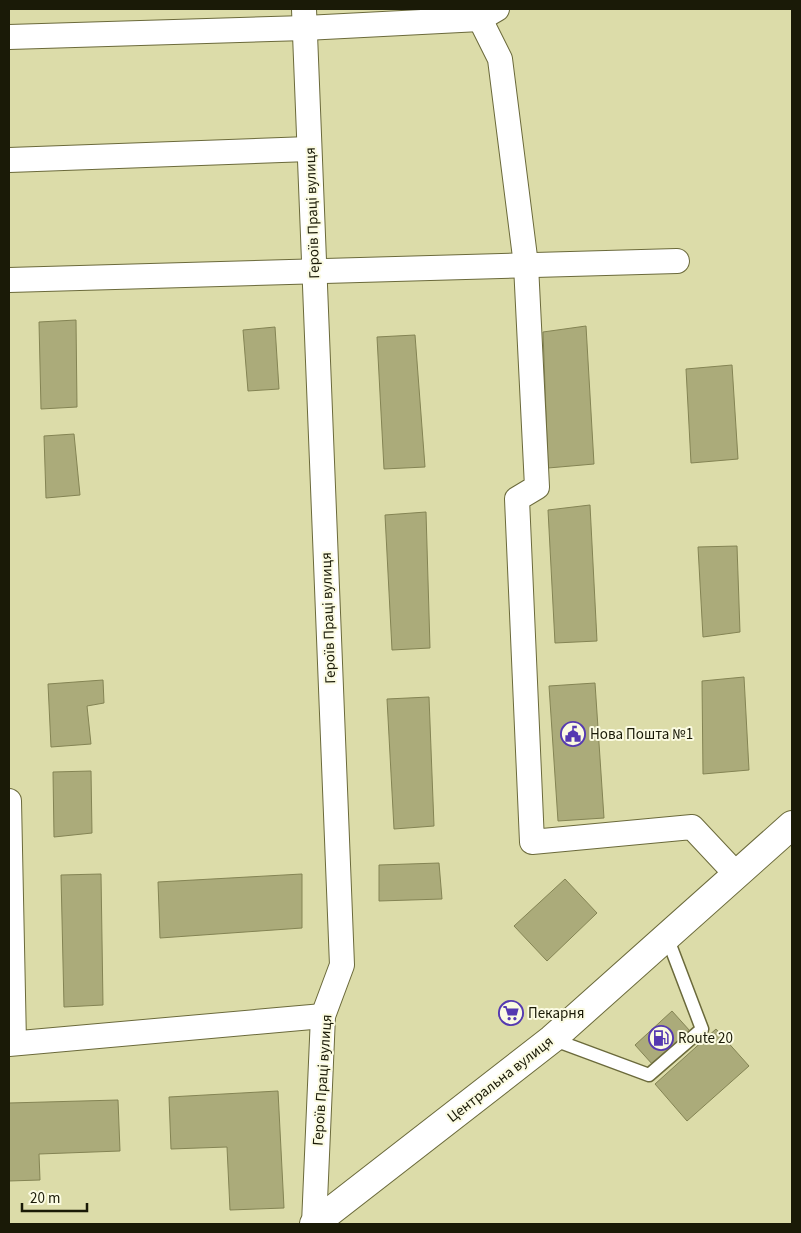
<svg xmlns="http://www.w3.org/2000/svg" width="801" height="1233" font-family="'Source Sans 3',sans-serif">
<style>
.building{fill:#abab7a;stroke:#848454}
.lines{fill:none;stroke-linecap:round;stroke-linejoin:round}
.lane-casing{stroke:#6b6a3b;stroke-width:15}
.street-casing{stroke:#6b6a3b;stroke-width:26}
.secondary-casing{stroke:#6b6a3b;stroke-width:30}
.lane{stroke:#fff;stroke-width:12}
.street{stroke:#fff;stroke-width:24}
.secondary{stroke:#fff;stroke-width:28}
.labels{text-anchor:middle;stroke-width:4;stroke-linejoin:round;paint-order:stroke}
.street-label{font-size:15px;fill:#1a1a07;stroke:#fbfbe2}
.poi-label{font-size:15px;fill:#1a1a07;stroke:#fbfbe2;text-anchor:start}
</style>
<rect width="100%" height="100%" fill="#dcdca9"/>
<g class="building">
<polygon points="76,320 77,407 41,409 39,322"/>
<polygon points="586,326 594,464 548,468 543,332"/>
<polygon points="275,327 279,389 248,391 243,330"/>
<polygon points="415,335 425,467 384,469 377,337"/>
<polygon points="732,365 738,459 691,463 686,369"/>
<polygon points="74,434 80,495 46,498 44,436"/>
<polygon points="590,505 597,641 555,643 548,510"/>
<polygon points="426,512 430,648 392,650 385,515"/>
<polygon points="737,546 740,632 703,637 698,547"/>
<polygon points="744,677 749,770 703,774 702,681"/>
<polygon points="103,680 104,703 87,706 91,744 51,747 48,684"/>
<polygon points="595,683 604,818 558,821 549,686"/>
<polygon points="429,697 434,826 394,829 387,699"/>
<polygon points="91,771 92,833 54,837 53,772"/>
<polygon points="439,863 442,899 379,901 379,865"/>
<polygon points="101,874 103,1005 64,1007 61,875"/>
<polygon points="302,874 302,928 160,938 158,882"/>
<polygon points="565,879 597,913 547,961 514,926"/>
<polygon points="672,1011 690,1031 653,1065 635,1045"/>
<polygon points="716,1029 749,1066 687,1121 655,1084"/>
<polygon points="278,1091 284,1208 230,1210 227,1147 171,1149 169,1097"/>
<polygon points="118,1100 120,1151 39,1154 40,1180 9,1181 9,1103"/>
</g>
<g class="lines">
<defs>
<polyline id="lane" points="552,1039 649,1075 702,1029 667,937"/>
<g id="street">
<polyline points="304,9 342,965 323,1016 314,1224"/>
<polyline points="480,19 500,59 526,265 537,487 517,499 532,842 692,827 737,875"/>
<polyline points="9,37 305,28 480,19 497,9"/>
<polyline points="9,160 309,149"/>
<polyline points="9,280 677,261"/>
<polyline points="9,801 14,1043"/>
<polyline points="9,1044 323,1016"/>
</g>
<polyline id="secondary" points="314,1224 552,1039 792,825"/>
</defs>
<use href="#lane" class="lane-casing"/>
<use href="#street" class="street-casing"/>
<use href="#secondary" class="secondary-casing"/>
<use href="#lane" class="lane"/>
<use href="#street" class="street"/>
<use href="#secondary" class="secondary"/>
</g>
<defs>
<symbol id="civic-ring" viewBox="-11 -11 22 22"><circle r="9.5" fill="#fbfbe2" stroke="#5539b1" stroke-width="1.5"/><path d="M-.6-6.5H3V-4.5H.6V-3L4-1V1h2V6H-6V1h2V-1L-.6-3ZM-1.2 2.5V6h2.4V2.5Z" fill="#5539b1"/></symbol>
<symbol id="supermarket-ring" viewBox="-11 -11 22 22"><circle r="9.5" fill="#fbfbe2" stroke="#5539b1" stroke-width="1.5"/><path d="M-6-5.5h2.5l.6 2H6L4.5 2H-2.5L-4.4-4H-6ZM-1.5 3.2a1.3 1.3 0 1 0 .1 0ZM3 3.2a1.3 1.3 0 1 0 .1 0Z" fill="#5539b1"/></symbol>
<symbol id="fuel-ring" viewBox="-11 -11 22 22"><circle r="9.5" fill="#fbfbe2" stroke="#5539b1" stroke-width="1.5"/><path d="M-5.5-6h7V0h2V4h1.3V-2.5L3-4.5l.8-.8L6-3V5H2.5V1h-1V6h-7ZM-4.2-4.7v3.2H.2V-4.7Z" fill="#5539b1"/></symbol>
</defs>
<g fill-rule="evenodd">
<use href="#civic-ring" x="559" y="720" width="28" height="28"/>
<use href="#supermarket-ring" x="497" y="999" width="28" height="28"/>
<use href="#fuel-ring" x="647" y="1024" width="28" height="28"/>
</g>
<g class="labels">
<g class="street-label">
<text transform="translate(312 213) rotate(-92)" y="5">Героїв Праці вулиця</text>
<text transform="translate(328 618) rotate(-92)" y="5">Героїв Праці вулиця</text>
<text transform="translate(500 1079) rotate(-38)" y="5">Центральна вулиця</text>
<text transform="translate(322 1080) rotate(-86)" y="5">Героїв Праці вулиця</text>
</g>
<g class="poi-label">
<text x="590" y="739">Нова Пошта №1</text>
<text x="528" y="1018">Пекарня</text>
<text x="678" y="1043">Route 20</text>
</g>
</g>
<rect width="801" height="1233" fill="none" stroke="#1a1a07" stroke-width="20"/>
<path d="M22 1203v8h65v-8" fill="none" stroke="#1a1a07" stroke-width="2.5"/>
<text x="30" y="1203" font-size="15" fill="#1a1a07" stroke="#fbfbe2" stroke-width="4" paint-order="stroke">20 m</text>
</svg>
